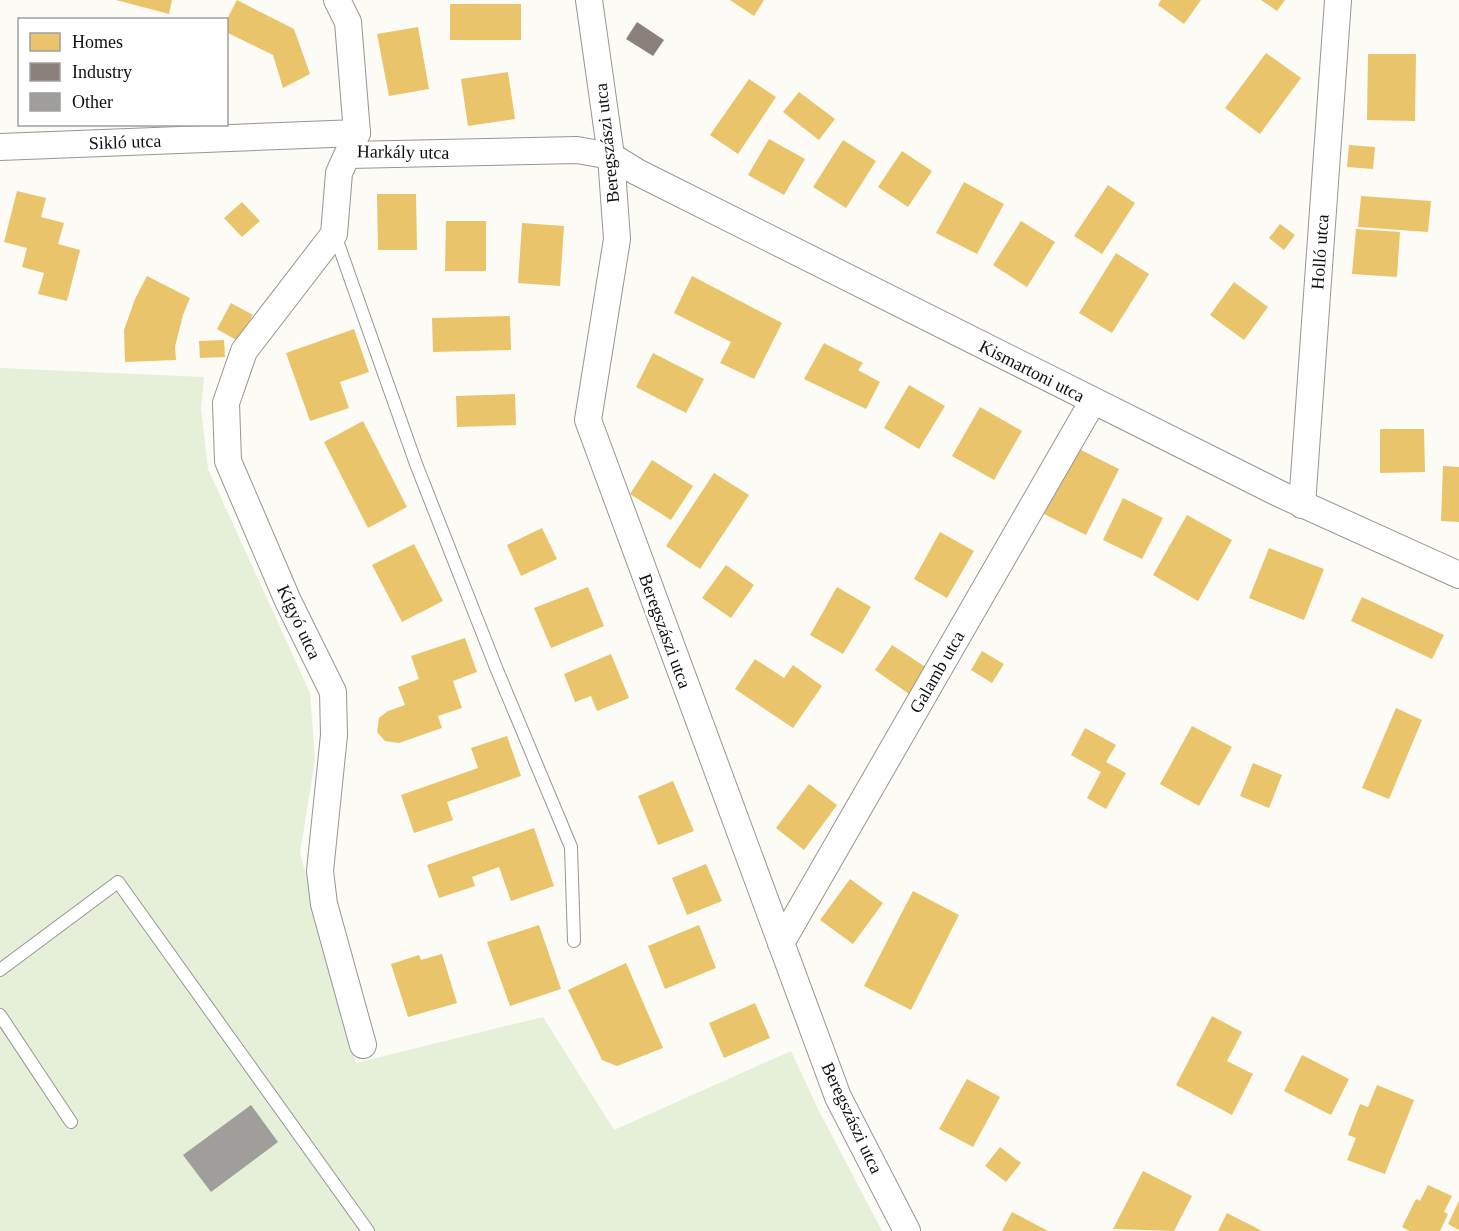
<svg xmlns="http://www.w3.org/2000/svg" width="1459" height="1231" font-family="Georgia,serif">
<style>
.green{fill:#e6efd8}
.homes{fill:#e9c46a}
.industry{fill:#8a817c}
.building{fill:#a09e9b}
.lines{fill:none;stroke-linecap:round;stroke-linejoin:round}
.lane-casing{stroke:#969694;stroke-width:14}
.street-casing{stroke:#969694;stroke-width:28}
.lane{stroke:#fffefe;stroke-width:12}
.street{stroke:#fffefe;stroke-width:26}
.labels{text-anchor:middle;stroke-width:6;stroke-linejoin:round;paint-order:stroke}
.street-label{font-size:18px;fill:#101010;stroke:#fff}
</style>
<rect width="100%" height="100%" fill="#fcfbf6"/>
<polygon class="green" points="0,368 204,377 201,408 208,469 310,693 315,760 300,853 356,1063 543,1017 614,1130 791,1051 819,1111 882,1231 0,1231"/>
<g class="homes">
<polygon points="116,0 172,0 169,14"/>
<polygon points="237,0 294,29 310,74 283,88 273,55 226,32 226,21"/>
<polygon points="730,0 764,0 754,16"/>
<polygon points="1161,0 1201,0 1184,24 1158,5"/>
<polygon points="1261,0 1285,0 1277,11"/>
<rect x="450" y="4" width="71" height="36"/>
<polygon points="418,27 429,89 389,96 377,34"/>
<polygon points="1266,53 1301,78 1260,134 1225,108"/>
<polygon points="1368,54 1416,54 1415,121 1367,120"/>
<polygon points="508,72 515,119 468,126 461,79"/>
<polygon points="749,79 776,97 738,154 710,135"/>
<polygon points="799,92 835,119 819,140 783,112"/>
<polygon points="769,139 805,159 784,195 748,175"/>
<polygon points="843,140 876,161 846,208 813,187"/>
<polygon points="1349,145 1375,147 1373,169 1347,167"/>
<polygon points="902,151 932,171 908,207 878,187"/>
<polygon points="964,182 1004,204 977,254 936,233"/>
<polygon points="1108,185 1135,203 1102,254 1074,236"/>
<polygon points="17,191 46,198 41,217 64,223 58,244 80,250 67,301 38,294 44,273 22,267 27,248 4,242"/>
<polygon points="377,194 416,194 417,250 378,250"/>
<polygon points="1361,196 1431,201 1428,232 1358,227"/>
<polygon points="242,202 260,221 242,237 224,218"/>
<polygon points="446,221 486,221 486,271 445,271"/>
<polygon points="1021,221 1055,242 1027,287 993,265"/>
<polygon points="522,223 564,226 560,286 518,283"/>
<polygon points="1280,224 1295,235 1284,250 1269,238"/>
<polygon points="1356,229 1400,232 1397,277 1352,274"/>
<polygon points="1116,253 1149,274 1112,333 1079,313"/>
<polygon points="147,276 190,298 183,315 175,347 176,360 125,362 124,330 135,299"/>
<polygon points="692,276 782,323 754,379 720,363 731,342 674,313"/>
<polygon points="1234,282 1268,307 1244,340 1210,315"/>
<polygon points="231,303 253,315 238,341 217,329"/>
<polygon points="510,316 511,350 433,352 432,318"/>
<polygon points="354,329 369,372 340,382 349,408 310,421 286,353"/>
<polygon points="224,340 225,357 200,358 199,341"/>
<polygon points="824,343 863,363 858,370 880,382 866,409 804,379"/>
<polygon points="653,353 704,379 686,413 636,387"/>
<polygon points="909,385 945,406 919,449 884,428"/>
<polygon points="515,394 516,425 457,427 456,396"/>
<polygon points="980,407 1022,431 994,480 952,456"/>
<polygon points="363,421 407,507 368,528 324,442"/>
<polygon points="1380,429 1424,429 1425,472 1380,473"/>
<polygon points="1073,446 1119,469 1086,535 1040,512"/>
<polygon points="652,460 693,486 671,520 630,494"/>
<polygon points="1443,466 1459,467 1459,522 1441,521"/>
<polygon points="714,473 749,495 700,569 666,546"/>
<polygon points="1123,498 1163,518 1142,559 1103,540"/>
<polygon points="1187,515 1232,540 1198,601 1153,575"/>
<polygon points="542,528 557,559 521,576 507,545"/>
<polygon points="940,532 974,551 947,598 914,579"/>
<polygon points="414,544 443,601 402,622 372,565"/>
<polygon points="1269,548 1324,569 1304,620 1249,598"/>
<polygon points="726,565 754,585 731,618 702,598"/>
<polygon points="588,587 604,626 551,648 534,608"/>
<polygon points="837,587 871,607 843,654 810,635"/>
<polygon points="1362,597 1444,635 1432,659 1351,621"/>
<polygon points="465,638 477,672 453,681 462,708 438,716 442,728 399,743 385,741 377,732 379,718 388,711 405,705 398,687 419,679 411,656"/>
<polygon points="892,645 927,668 909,694 875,670"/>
<polygon points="982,651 1004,664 992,683 971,670"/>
<polygon points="611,654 629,698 597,711 591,696 575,702 564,674"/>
<polygon points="755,659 784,678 793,665 822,686 793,728 735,689"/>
<polygon points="1396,708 1422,720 1389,799 1362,788"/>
<polygon points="1192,726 1232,747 1199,806 1160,784"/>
<polygon points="1085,728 1116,745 1106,762 1126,773 1106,809 1087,798 1101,772 1071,755"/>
<polygon points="507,736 521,776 447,802 453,820 414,833 401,795 478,768 471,748"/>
<polygon points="1253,763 1282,775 1269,808 1240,796"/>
<polygon points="673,781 694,831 658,845 638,796"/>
<polygon points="809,784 837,805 804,850 776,828"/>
<polygon points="534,828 554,886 511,901 499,867 472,877 475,886 439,898 427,865"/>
<polygon points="706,864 722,901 687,915 672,878"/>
<polygon points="850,879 883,903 853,944 820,920"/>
<polygon points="913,891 959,915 911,1010 864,986"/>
<polygon points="539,925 561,989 510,1006 487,942"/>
<polygon points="699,925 716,968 665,989 648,946"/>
<polygon points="442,954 457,1003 408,1017 391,964 419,955 421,960"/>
<polygon points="626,963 663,1048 617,1066 602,1060 568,990"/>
<polygon points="755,1003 770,1038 724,1058 709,1023"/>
<polygon points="1212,1016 1242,1032 1227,1061 1253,1074 1232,1115 1176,1085"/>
<polygon points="1302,1055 1349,1079 1331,1115 1284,1091"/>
<polygon points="967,1079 1000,1097 973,1147 939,1129"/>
<polygon points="1377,1085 1414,1100 1385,1174 1347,1160 1356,1138 1348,1135 1360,1104 1368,1107"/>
<polygon points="1000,1147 1021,1163 1006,1182 985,1166"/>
<polygon points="1143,1171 1192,1196 1174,1231 1113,1229"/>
<polygon points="1428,1185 1452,1196 1444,1212 1448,1214 1440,1231 1410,1231 1402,1227 1416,1199 1420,1201"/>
<polygon points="1459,1201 1459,1230 1448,1224"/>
<polygon points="1012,1212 1048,1231 1002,1231"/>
<polygon points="1227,1213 1262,1231 1218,1231"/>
</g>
<polygon class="industry" points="637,22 664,40 653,56 626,39"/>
<polygon class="building" points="251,1105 278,1142 211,1192 183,1155"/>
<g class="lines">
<defs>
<g id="lane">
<polyline points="335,235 416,464 497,670 571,847 574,941"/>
<polyline points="0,970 118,882 368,1231"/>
<polyline points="0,1015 71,1122"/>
</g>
<g id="street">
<polyline points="337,0 348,22 357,133 339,173 334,234 244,351 226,403 228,461 288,601 333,692 334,735 320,871 324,904 363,1045"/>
<polyline points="589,0 611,156 617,239 588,420 838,1097 907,1231"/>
<polyline points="0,147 357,133"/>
<polyline points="349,155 577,150 611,156 637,172 1280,494 1459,575"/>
<polyline points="1302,505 1338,0"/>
<polyline points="781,943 1093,401"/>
</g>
</defs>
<use href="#lane" class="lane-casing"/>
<use href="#street" class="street-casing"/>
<use href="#lane" class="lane"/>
<use href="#street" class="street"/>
</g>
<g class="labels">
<g class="street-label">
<text transform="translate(125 142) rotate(-2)" y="6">Sikló utca</text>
<text transform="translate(607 143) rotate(-96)" y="6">Beregszászi utca</text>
<text transform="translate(403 152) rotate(1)" y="6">Harkály utca</text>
<text transform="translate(1320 252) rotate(-86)" y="6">Holló utca</text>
<text transform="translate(1032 371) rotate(27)" y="6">Kismartoni utca</text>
<text transform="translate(299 622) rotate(65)" y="6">Kígyó utca</text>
<text transform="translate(665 631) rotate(70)" y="6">Beregszászi utca</text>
<text transform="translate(937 672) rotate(-60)" y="6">Galamb utca</text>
<text transform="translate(852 1118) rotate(65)" y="6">Beregszászi utca</text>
</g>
</g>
<rect x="18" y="18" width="210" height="108" fill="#ffffff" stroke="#9f9f9f" stroke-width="1.5"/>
<rect x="30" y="33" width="30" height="18" fill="#e9c46a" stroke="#9f9f9f" stroke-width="1.5"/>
<text x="72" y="48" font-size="18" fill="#101010">Homes</text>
<rect x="30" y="63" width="30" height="18" fill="#8a817c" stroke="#9f9f9f" stroke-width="1.5"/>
<text x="72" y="78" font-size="18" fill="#101010">Industry</text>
<rect x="30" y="93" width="30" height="18" fill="#a09e9b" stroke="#9f9f9f" stroke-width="1.5"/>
<text x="72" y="108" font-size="18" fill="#101010">Other</text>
</svg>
